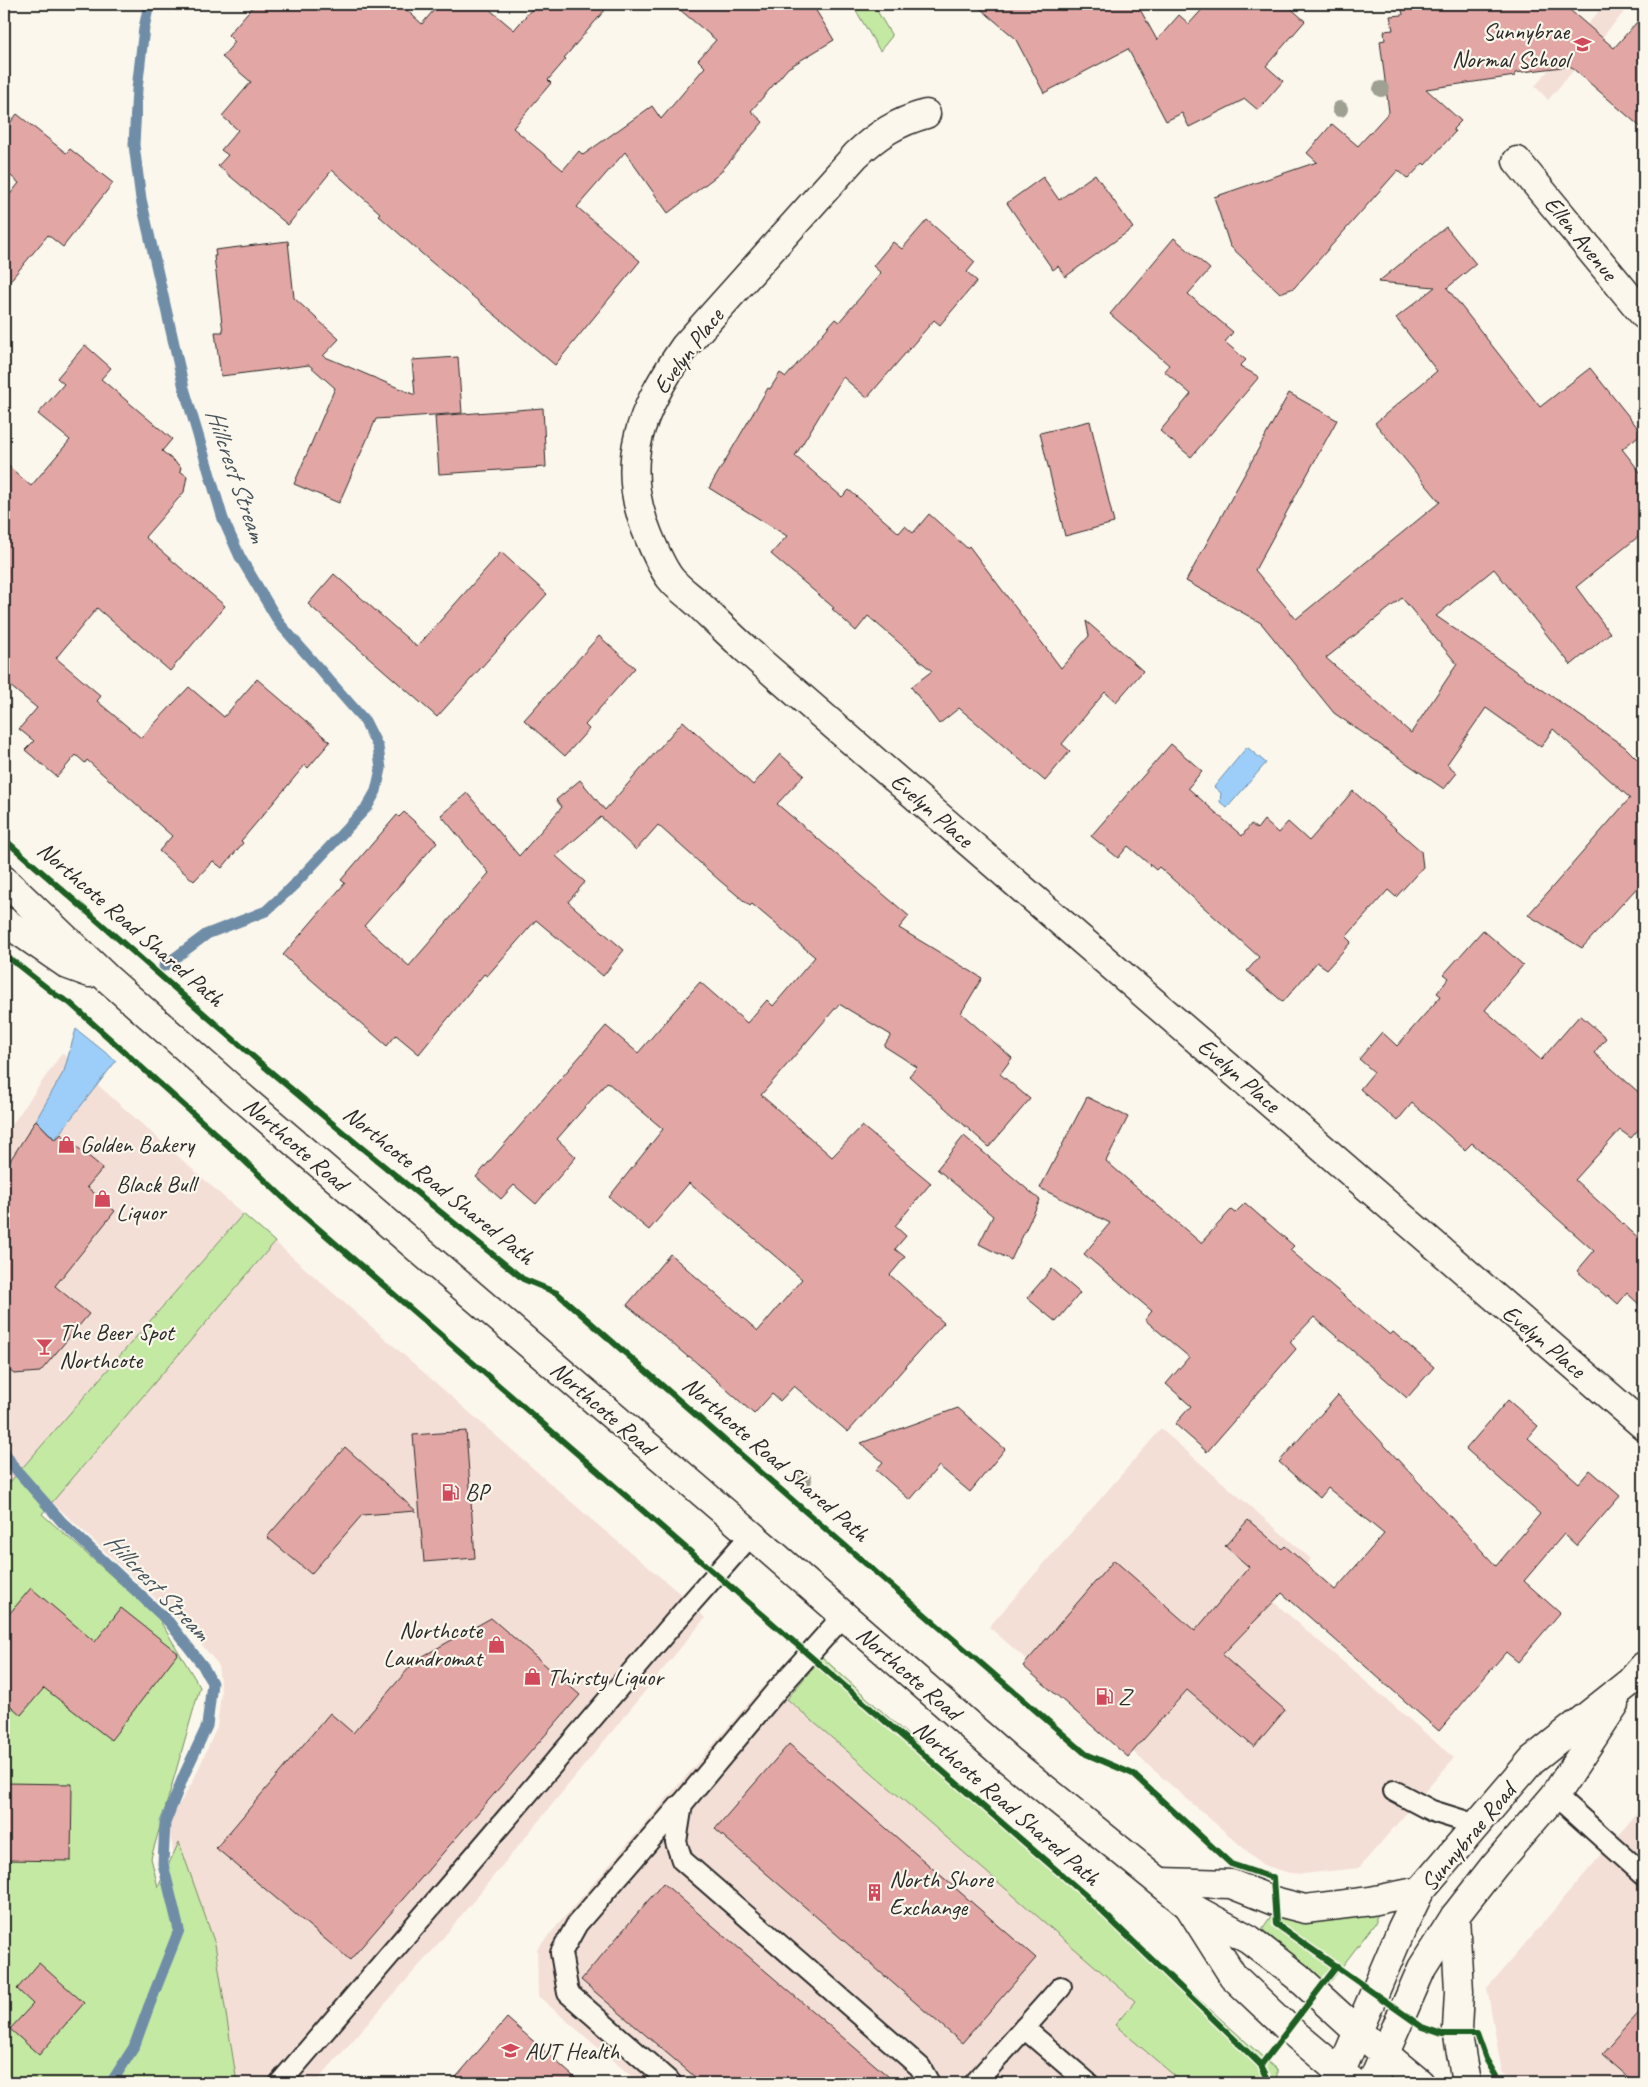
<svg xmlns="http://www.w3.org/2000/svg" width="1648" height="2087" font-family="Caveat,sans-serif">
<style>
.built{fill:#f4dfd7}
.green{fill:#c4e9a3;stroke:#788a67}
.water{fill:#9ccef9;stroke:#6f8da7}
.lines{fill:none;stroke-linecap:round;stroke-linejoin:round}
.stream{stroke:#6f8da7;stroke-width:11}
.building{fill:#e2a7a5;stroke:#2b2b2b;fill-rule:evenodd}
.lane-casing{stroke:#2b2b2b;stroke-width:24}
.street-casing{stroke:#2b2b2b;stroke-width:31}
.secondary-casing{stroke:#2b2b2b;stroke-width:31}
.lane{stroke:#fbf7ec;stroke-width:20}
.street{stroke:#fbf7ec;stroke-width:28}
.secondary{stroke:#fbf7ec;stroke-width:28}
.cycleway-casing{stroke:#fbf7ec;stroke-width:9}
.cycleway{stroke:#1b5e20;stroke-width:6}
.tree{fill:#9ea192}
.labels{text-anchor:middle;stroke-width:4.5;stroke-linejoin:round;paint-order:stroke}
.poi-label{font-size:24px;fill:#2b2b2b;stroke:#fbf7ec;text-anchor:start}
.street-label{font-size:24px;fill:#2b2b2b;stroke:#fbf7ec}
.water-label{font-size:25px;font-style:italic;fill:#47545e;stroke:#fbf7ec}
</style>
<rect width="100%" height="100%" fill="#fbf7ec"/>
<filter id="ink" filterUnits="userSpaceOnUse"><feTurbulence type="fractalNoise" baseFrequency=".02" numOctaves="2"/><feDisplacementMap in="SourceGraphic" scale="10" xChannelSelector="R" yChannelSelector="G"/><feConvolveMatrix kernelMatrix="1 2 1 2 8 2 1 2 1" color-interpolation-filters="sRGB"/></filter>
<g filter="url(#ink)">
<g class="built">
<polygon points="1605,4 1631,4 1548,100 1535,86"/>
<polygon points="62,1053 243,1214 4,1489 4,1136"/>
<polygon points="275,1242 592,1520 689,1601 705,1618 433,1950 315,2083 130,2083 190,1943 168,1823 193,1781 217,1727 221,1693 218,1664 185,1626 52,1502"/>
<polygon points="1161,1429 1311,1559 1274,1602 1454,1758 1359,1868 1303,1874 1290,1873 1263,1865 989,1627"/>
<polygon points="767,1682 1136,2001 1115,2025 1183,2083 639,2083 538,1996 537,1949"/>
<polygon points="1644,1805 1644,2083 1515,2083 1502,2072 1487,1988"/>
</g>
<g class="green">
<polygon points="852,4 873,4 892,36 880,51"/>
<polygon points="243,1214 275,1242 42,1514 157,1616 200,1687 151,1858 158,1887 179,1842 215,1944 237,2083 4,2083 4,1489"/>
<polygon points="822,1657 1277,2070 1277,2083 1183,2083 1115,2025 1135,2001 787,1699"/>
<path d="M 1376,1910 L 1376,1922 L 1328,1985 L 1262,1929 L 1271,1916 C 1304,1926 1343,1915 1376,1910 Z"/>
</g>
<g class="water">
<polygon points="1247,747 1266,763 1227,808 1220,802 1221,793 1214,787"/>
<polygon points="76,1029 116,1061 55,1139 36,1120 64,1071"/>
</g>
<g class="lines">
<g class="stream">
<polyline points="149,4 144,28 137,89 134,145 141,199 184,388 223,519 240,557 280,624 365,721 378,747 381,769 376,791 367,807 293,886 266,911 207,934 164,966"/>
<polyline points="4,1451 13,1466 62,1522 169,1622 203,1666 212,1683 207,1726 184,1775 165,1823 163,1864 179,1930 149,2006 134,2047 111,2083"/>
</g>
</g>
<g class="building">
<polygon points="255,4 400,4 422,24 439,4 483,4 514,30 536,4 610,4 564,58 566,59 548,80 551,83 513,128 563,170 579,151 583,155 652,106 661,119 705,67 698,60 716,40 673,4 812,4 834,40 788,68 751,111 763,122 719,174 668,213 625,152 577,207 640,261 555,365 429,260 378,215 380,213 332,170 288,225 218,166 228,155 221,150 238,130 222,116 251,82 222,57 235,42 228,35"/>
<polygon points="975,4 1137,4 1157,40 1179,15 1189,24 1207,4 1286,4 1305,21 1266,66 1283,81 1258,110 1245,99 1189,127 1182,113 1166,121 1128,49 1044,93 1015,38"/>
<polygon points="1401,4 1563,4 1614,48 1644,14 1644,130 1570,66 1515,73 1515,76 1426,89 1461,121 1453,129 1455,132 1425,165 1423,163 1408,179 1398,170 1294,288 1280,293 1230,246 1214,197 1317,162 1307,153 1332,124 1358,146 1389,112 1380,41 1385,40 1384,31 1393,30 1390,16 1403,15"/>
<polygon points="17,114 66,153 70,149 113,183 63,247 48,235 4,288 4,202 19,183 4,170 4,131"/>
<polygon points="1095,174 1133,228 1065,277 1058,266 1053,270 1007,203 1043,177 1059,200"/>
<polygon points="927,220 975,262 967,272 977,281 940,325 934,320 867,398 843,377 795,456 842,497 849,490 899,533 905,526 913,533 929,514 967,548 969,546 1061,668 1089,636 1086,621 1143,671 1116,702 1105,692 1062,744 1070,751 1045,781 959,708 939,724 911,687 932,671 868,616 856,631 832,609 834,608 771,554 787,536 709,488 768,388 770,389 780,373 786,377 835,319 839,322 881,273 873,266 893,242 902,249"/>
<path d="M 1446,227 L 1476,264 L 1447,288 L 1540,407 L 1590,368 L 1642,433 L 1622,449 L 1644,477 L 1644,532 L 1576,587 L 1610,633 L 1571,665 L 1494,569 L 1436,616 L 1625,747 L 1644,766 L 1644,880 L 1582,948 L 1528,915 L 1630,798 L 1553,729 L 1541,747 L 1486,708 L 1447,764 L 1457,773 L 1444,789 L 1334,713 L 1261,623 L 1186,581 L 1289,393 L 1337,420 L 1255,570 L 1296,619 L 1440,502 L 1375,423 L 1437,371 L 1396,318 L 1435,287 L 1378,282 ZM 1402,598 L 1457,664 L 1411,733 L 1326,658 Z"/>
<polygon points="1174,238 1210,269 1188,294 1233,332 1225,342 1246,360 1240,366 1259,377 1191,457 1160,431 1191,394 1164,371 1169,365 1110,314"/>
<polygon points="288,241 294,298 339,339 323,356 415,395 412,360 458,357 462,413 376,419 339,503 294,484 335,388 309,365 221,376 215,332 223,332 214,256 216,256 215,250"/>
<polygon points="85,345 111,368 101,379 172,439 162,451 181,467 180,471 187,476 184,492 145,537 225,606 170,671 97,608 56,658 101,696 97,701 141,738 189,687 224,717 257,679 330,742 308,768 305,765 241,841 243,843 222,868 213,861 194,881 159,851 172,836 87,760 85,763 76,755 57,777 25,750 34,741 19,729 37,708 4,681 4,462 31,486 70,440 38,414 64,384 57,378"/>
<polygon points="543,408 546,467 439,474 435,416"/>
<polygon points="1090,421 1114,523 1065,536 1040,433"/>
<polygon points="501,552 547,594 437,717 308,604 334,574 417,647"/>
<polygon points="599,636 635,668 585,725 589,729 565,756 524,720"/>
<polygon points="683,721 753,785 780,754 804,775 777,804 909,916 899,928 982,978 961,1013 1012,1058 1000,1074 1030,1099 989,1147 909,1076 917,1067 884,1046 891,1035 839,1004 761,1095 832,1157 862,1126 931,1183 895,1226 906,1236 895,1249 905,1257 890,1275 944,1323 848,1432 794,1386 780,1401 772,1394 754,1414 689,1356 688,1357 627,1305 670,1254 758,1331 802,1279 689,1183 649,1230 609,1197 663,1129 607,1082 557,1139 576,1157 536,1204 514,1185 501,1199 476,1177 606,1026 638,1053 700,982 747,1023 767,1000 773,1006 815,957 752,904 750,906 719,880 658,825 636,850 601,817 556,856 585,882 568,902 624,950 603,976 536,920 487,976 484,974 419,1054 396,1035 387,1046 283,955 345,883 341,880 397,815 399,817 404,812 437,842 364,926 409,966 489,873 441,815 467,793 519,856 562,807 556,800 580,780 605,810"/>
<polygon points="1171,744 1202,771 1188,788 1242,836 1251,824 1257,829 1264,820 1278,833 1288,822 1309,841 1353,791 1421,851 1423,867 1396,897 1388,890 1346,937 1351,942 1327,969 1317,962 1283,1002 1247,971 1259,957 1159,867 1156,870 1128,846 1118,858 1091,836"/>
<polygon points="1483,930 1523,965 1485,1010 1541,1060 1580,1015 1606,1038 1594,1053 1644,1097 1644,1123 1631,1138 1620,1130 1575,1180 1644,1243 1644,1309 1627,1293 1618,1304 1608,1295 1607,1297 1577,1271 1594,1251 1472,1143 1465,1150 1412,1103 1397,1121 1360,1089 1374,1072 1359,1059 1382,1032 1397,1046 1441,996 1437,993 1449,978 1444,974"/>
<polygon points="1087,1097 1128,1117 1106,1161 1201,1243 1231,1210 1235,1213 1245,1203 1294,1246 1290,1250 1390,1335 1393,1332 1434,1367 1407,1398 1314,1317 1290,1342 1296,1349 1207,1452 1175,1424 1191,1406 1166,1384 1189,1357 1145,1320 1152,1311 1084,1254 1110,1223 1040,1188"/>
<polygon points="36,1120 55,1140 61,1134 103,1168 87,1187 115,1211 55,1286 89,1314 40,1372 14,1374 4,1366 4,1170"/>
<polygon points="964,1136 1040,1200 1011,1260 979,1244 993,1216 937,1169"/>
<polygon points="1052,1269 1080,1293 1056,1322 1027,1298"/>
<polygon points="1338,1395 1496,1566 1540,1514 1466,1449 1508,1400 1538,1426 1528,1438 1553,1460 1579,1483 1590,1470 1620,1496 1577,1546 1564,1534 1524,1581 1560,1613 1518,1662 1506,1652 1439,1731 1282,1593 1222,1655 1285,1710 1254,1747 1187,1690 1128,1757 1023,1666 1114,1560 1195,1631 1249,1567 1225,1546 1248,1520 1282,1549 1285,1546 1335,1590 1384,1534 1328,1488 1320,1498 1279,1462"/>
<polygon points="958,1408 1005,1449 970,1492 939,1466 910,1500 876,1470 883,1462 861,1443"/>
<polygon points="466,1431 475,1558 424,1562 413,1435"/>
<polygon points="345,1447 416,1511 362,1515 311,1574 267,1537"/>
<polygon points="31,1588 95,1642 121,1608 178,1653 111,1740 44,1688 21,1715 4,1700 4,1620"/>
<polygon points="491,1618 580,1695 350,1960 216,1848 330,1713 353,1733 416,1660"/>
<polygon points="789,1744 1036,1958 962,2043 715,1829"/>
<polygon points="4,1783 72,1784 71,1861 4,1860"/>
<polygon points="663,1883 896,2083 702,2083 581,1980"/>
<polygon points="39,1963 84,2003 39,2055 10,2029 33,2004 17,1989"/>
<polygon points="1644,2007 1644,2083 1635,2083 1602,2054"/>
<polygon points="507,2018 581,2083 451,2083"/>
</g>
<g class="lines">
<defs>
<g id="lane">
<polyline points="843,1616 777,1690 682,1804 676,1842 682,1860 920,2067 929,2083"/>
<polyline points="1394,1791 1432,1811 1477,1825"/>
<polyline points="1555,1795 1644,1875"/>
<polyline points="1024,2028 1088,2083"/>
<polyline points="280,2083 690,1604 751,1535"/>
<polyline points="671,2083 568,1993 561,1953 577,1924 680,1805"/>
<polyline points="975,2083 1061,1987"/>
</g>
<g id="street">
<path d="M 926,114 C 897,122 877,135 856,155 L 685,346 C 641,409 617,462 649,537 C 655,551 661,566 670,578 C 677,587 687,594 695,601 C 713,618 730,635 748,651 C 1047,909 1344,1170 1644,1426"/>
<polyline points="1517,161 1644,315"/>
</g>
<g id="secondary">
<polyline points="4,880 108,979 238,1094 762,1544 1009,1760 1189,1906 1249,1939 1298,1977 1357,2031 1420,2083"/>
<polyline points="4,921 68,965 90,973"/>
<polyline points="1161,1882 1231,1884 1274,1901 1305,1909 1371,1901 1420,1891"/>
<polyline points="1190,1908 1233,1976 1289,2029 1353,2083"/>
<polyline points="1455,1916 1459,1992 1457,2029 1466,2083"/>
<polyline points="1336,2083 1402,1928 1420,1891 1532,1760 1630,1682 1644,1666"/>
<polyline points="1372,2083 1422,1968 1455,1916 1494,1866 1555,1795 1615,1704"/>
</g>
</defs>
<use href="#lane" class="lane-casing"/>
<use href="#street" class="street-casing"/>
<use href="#secondary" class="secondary-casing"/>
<use href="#lane" class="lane"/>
<use href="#street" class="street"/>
<use href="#secondary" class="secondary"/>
<defs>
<g id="cycleway">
<polyline points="4,839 265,1067 357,1144 523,1279 557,1293 798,1505 1086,1754 1133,1774 1231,1864 1273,1878 1276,1924 1422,2027 1442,2034 1477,2034 1486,2059 1500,2083"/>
<polyline points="4,954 56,995 70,1003 229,1146 290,1204 1084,1894 1261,2065 1270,2083"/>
<polyline points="1261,2065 1337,1966"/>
</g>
</defs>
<use href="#cycleway" class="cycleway-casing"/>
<use href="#cycleway" class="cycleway"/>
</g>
<g class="tree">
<circle cx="1381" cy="89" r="8"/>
<circle cx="1340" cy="109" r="8"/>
<circle cx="804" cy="1480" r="8"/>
</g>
</g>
<defs>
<symbol id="school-bare" viewBox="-9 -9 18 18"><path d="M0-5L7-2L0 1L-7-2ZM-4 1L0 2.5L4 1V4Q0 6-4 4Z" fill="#d1495b" stroke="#fbf7ec" stroke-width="2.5" paint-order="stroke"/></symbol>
<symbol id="shop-bare" viewBox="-9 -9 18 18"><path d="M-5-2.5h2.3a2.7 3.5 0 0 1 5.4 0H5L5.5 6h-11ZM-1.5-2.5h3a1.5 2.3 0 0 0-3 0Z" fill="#d1495b" stroke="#fbf7ec" stroke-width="2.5" paint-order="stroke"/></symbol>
<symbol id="bar-bare" viewBox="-9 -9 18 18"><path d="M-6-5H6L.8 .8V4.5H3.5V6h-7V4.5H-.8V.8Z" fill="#d1495b" stroke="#fbf7ec" stroke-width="2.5" paint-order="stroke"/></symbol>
<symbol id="fuel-bare" viewBox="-9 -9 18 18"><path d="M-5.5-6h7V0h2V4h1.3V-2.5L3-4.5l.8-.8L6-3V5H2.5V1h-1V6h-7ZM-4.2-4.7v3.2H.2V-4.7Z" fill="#d1495b" stroke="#fbf7ec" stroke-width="2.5" paint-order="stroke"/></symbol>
<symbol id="building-bare" viewBox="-9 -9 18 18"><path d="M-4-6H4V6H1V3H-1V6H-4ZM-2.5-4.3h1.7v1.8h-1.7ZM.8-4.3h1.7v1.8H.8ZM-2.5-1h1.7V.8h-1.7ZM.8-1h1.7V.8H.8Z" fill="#d1495b" stroke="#fbf7ec" stroke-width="2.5" paint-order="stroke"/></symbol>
<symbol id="university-bare" viewBox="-9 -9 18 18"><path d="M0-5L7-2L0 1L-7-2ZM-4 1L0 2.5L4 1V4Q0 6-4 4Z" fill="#d1495b" stroke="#fbf7ec" stroke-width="2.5" paint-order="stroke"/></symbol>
</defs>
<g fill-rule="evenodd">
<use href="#school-bare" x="1570" y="32" width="25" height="25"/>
<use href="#shop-bare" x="54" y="1132" width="25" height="25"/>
<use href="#shop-bare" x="90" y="1186" width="25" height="25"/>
<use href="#bar-bare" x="32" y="1334" width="25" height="25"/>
<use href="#fuel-bare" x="438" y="1480" width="25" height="25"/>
<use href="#shop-bare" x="484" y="1632" width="25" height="25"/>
<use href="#shop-bare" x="520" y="1664" width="25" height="25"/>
<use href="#fuel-bare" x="1092" y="1684" width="25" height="25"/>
<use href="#building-bare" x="862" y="1880" width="25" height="25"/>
<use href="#university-bare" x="498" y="2038" width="25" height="25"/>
</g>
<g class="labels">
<g class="poi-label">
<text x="1569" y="39" text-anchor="end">Sunnybrae<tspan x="1569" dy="28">Normal School</tspan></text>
<text x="80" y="1152">Golden Bakery</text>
<text x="116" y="1192">Black Bull<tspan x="116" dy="28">Liquor</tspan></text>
<text x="59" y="1340">The Beer Spot<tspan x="59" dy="28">Northcote</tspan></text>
<text x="465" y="1500">BP</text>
<text x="482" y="1638" text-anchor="end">Northcote<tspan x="482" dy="28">Laundromat</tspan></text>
<text x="547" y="1685">Thirsty Liquor</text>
<text x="1118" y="1705">Z</text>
<text x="889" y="1887">North Shore<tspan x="889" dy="28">Exchange</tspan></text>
<text x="525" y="2059">AUT Health</text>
</g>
<g class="street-label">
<text transform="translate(1581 238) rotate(51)" y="8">Ellen Avenue</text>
<text transform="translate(688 351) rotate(-53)" y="8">Evelyn Place</text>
<text transform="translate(932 810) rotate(41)" y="8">Evelyn Place</text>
<text transform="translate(131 924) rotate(41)" y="8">Northcote Road Shared Path</text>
<text transform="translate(1239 1075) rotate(41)" y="8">Evelyn Place</text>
<text transform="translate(296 1144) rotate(41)" y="8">Northcote Road</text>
<text transform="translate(439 1185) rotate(39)" y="8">Northcote Road Shared Path</text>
<text transform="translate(1544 1341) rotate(40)" y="8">Evelyn Place</text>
<text transform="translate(603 1408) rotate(41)" y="8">Northcote Road</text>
<text transform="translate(776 1459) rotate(41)" y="8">Northcote Road Shared Path</text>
<text transform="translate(909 1673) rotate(41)" y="8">Northcote Road</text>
<text transform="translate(1007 1803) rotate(41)" y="8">Northcote Road Shared Path</text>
<text transform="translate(1468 1837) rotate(-50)" y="8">Sunnybrae Road</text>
</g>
<g class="water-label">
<text transform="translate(237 475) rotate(71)" y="9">Hillcrest Stream</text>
<text transform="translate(158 1586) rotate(46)" y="9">Hillcrest Stream</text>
</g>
</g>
<rect width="1648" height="2087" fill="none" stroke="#fbf7ec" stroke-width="20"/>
<rect x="10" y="10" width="1628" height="2067" fill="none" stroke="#2b2b2b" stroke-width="2" filter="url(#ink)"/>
</svg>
